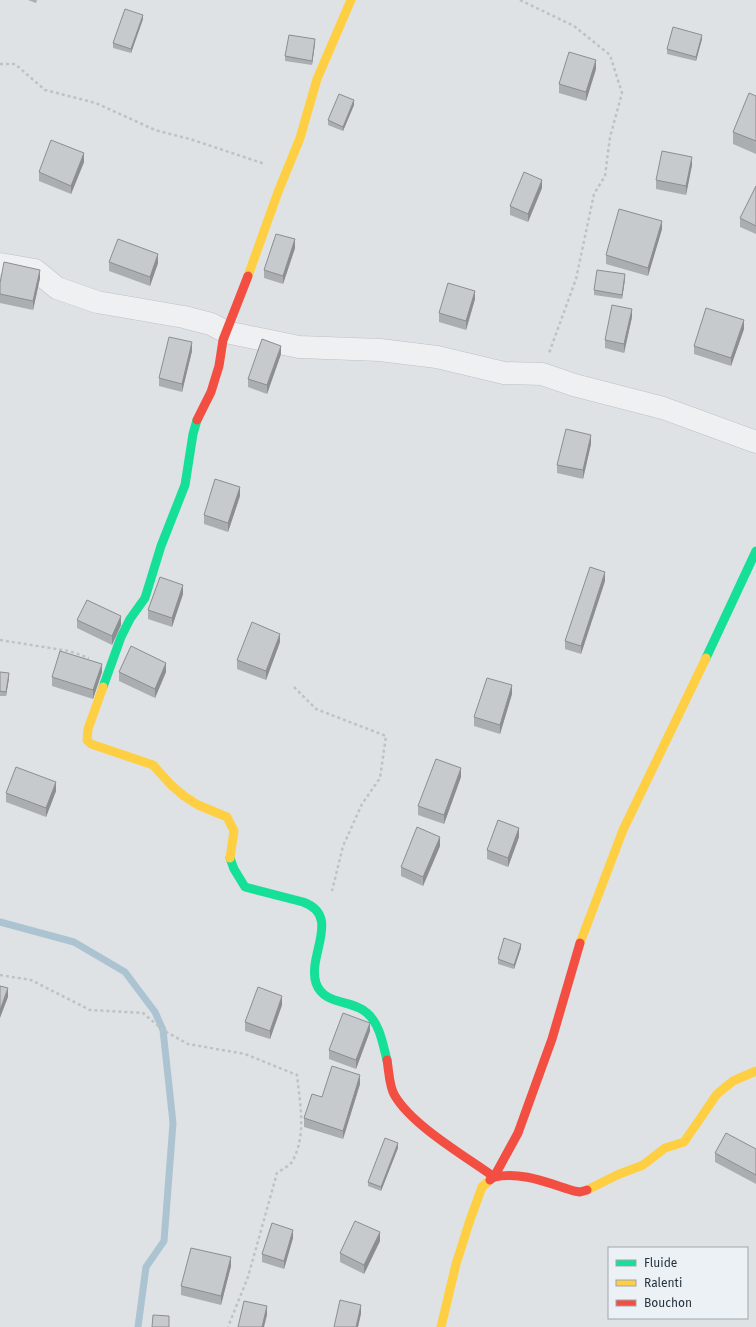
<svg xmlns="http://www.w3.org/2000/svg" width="756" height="1327" font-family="'Fira Sans',sans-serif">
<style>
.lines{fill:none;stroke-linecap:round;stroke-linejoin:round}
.stream{stroke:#acc4d1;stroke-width:7}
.street-casing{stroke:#bdc0c3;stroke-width:23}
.path{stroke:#bfc2c5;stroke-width:2.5;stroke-dasharray:3 3;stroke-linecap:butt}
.street{stroke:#eff0f2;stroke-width:22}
.fast{stroke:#16e098;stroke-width:9}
.slow{stroke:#ffcf43;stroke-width:9}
.jam{stroke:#f24e42;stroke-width:9}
.wall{fill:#abaeb0}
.shaded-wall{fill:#8b8d90}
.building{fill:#c7cacd;stroke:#8b8d90}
</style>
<rect width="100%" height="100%" fill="#dfe2e5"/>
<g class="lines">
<polyline class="stream" points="0,922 74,942 125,972 155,1012 163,1030 173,1123 164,1241 146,1267 138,1327"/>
<defs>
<polyline id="street" points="0,264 35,270 57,288 97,302 184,317 211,324 226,332 299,347 380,350 437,357 504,373 542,374 574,385 663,408 756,442"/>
</defs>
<use href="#street" class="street-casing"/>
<g class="path">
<polyline points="520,0 574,26 610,55 622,93 610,137 605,176 594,194 576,279 549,353"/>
<polyline points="0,64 15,64 45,90 96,103 155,130 190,139 265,164"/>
<polyline points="0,640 69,651 89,658"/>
<polyline points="294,687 316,709 386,736 380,778 362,804 343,846 332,891"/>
<path d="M 0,975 L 31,980 L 90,1010 L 143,1013 L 163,1030 L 188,1044 L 245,1054 L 297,1075 C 300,1104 307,1135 292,1162 C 289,1166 281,1170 277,1173 L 248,1277 L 228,1327"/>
</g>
<use href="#street" class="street"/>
<g class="fast">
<polyline points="706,658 756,551"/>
<polyline points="103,687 121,637 130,619 145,598 161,546 185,485 193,434 197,420"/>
<path d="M 230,858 L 234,869 L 245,887 L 303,902 C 342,916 307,955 316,983 C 324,1006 352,999 367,1013 C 380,1024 383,1045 387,1060"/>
</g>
<g class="slow">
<polyline points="248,276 278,192 300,138 317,79 351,0"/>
<polyline points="103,687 88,729 87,740 91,744 153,765 171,785 184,796 198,805 227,817 234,831 230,858"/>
<polyline points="580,943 623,830 706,658"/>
<polyline points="587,1190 617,1175 643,1165 665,1148 684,1142 717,1094 733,1081 756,1071"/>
<polyline points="441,1327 456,1264 470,1220 482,1187 490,1180"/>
</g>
<g class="jam">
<polyline points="197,420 211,392 219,366 223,340 248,276"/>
<path d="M 387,1060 C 389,1071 389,1087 395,1096 C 413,1126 465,1156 494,1177 C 521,1171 548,1183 574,1191 L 580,1192 L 587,1190"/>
<polyline points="490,1180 494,1177 518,1133 552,1039 580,943"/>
</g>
</g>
<g class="wall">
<polygon points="28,0 37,0 36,3"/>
<polygon points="143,19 131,53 113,48 113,43"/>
<polygon points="702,39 696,61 667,54 667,49"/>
<polygon points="315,43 312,65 285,61 285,56"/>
<polygon points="596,69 586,101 559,93 559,84"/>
<polygon points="756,96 756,154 733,144 733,132"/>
<polygon points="354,105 343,131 328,125 328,120"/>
<polygon points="84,162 71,194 39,181 39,172"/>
<polygon points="692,165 686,195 656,189 656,180"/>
<polygon points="756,186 756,234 740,227 740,218"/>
<polygon points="542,188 528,222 510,215 510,206"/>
<polygon points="662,229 648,276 606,264 606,255"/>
<polygon points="295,248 283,284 264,278 264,270"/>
<polygon points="109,262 158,263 150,286 109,271"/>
<polygon points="40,278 33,310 0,303 0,283"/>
<polygon points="625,279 622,299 594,295 594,290"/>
<polygon points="475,299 466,330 439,322 439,313"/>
<polygon points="632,317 624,353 605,348 605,340"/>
<polygon points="744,329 731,366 694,354 694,346"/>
<polygon points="192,351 182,392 159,386 159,378"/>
<polygon points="281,354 267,394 248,387 248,379"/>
<polygon points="591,444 583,479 557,473 557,465"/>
<polygon points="240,496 228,532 204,524 204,515"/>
<polygon points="605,581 581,654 565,649 565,641"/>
<polygon points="183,594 172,627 148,619 148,610"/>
<polygon points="77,620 121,625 112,645 77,628"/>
<polygon points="280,642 266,680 237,669 237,660"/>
<polygon points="0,672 9,678 6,696 0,696"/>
<polygon points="102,672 93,699 52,686 52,677"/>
<polygon points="119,672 166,672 155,698 119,681"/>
<polygon points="512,694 500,734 474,726 474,717"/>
<polygon points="461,777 444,824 418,815 418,806"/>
<polygon points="56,791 46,817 6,802 6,793"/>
<polygon points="519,837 508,867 487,859 487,850"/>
<polygon points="440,846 423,886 401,876 401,867"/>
<polygon points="521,948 514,969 498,964 498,959"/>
<polygon points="282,1005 270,1039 245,1031 245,1022"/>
<polygon points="370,1031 356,1069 329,1059 329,1050"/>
<polygon points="360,1084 343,1139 304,1127 304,1118 322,1097"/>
<polygon points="398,1148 381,1191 368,1186 368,1182"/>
<polygon points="756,1149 756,1184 715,1162 715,1153"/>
<polygon points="293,1238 284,1269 262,1262 262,1254"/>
<polygon points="380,1241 364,1274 340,1262 340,1253"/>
<polygon points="231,1266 221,1305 181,1295 181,1286"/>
</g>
<g class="shaded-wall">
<polygon points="143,15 143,19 131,53 131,49"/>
<polygon points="702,35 702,39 696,61 696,57"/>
<polygon points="315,39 315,43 312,65 312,61"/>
<polygon points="596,60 596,69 586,101 586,92"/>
<polygon points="354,100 354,105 343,131 343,127"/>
<polygon points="84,153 84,162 71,194 71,186"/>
<polygon points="692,157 692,165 686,195 686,186"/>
<polygon points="542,180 542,188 528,222 528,214"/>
<polygon points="662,221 662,229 648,276 648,268"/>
<polygon points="295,239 295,248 283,284 283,276"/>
<polygon points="158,254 158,263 150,286 150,277"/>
<polygon points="40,270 40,278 33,310 33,301"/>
<polygon points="625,274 625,279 622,299 622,295"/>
<polygon points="475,291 475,299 466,330 466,321"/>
<polygon points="632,309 632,317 624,353 624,344"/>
<polygon points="744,320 744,329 731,366 731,358"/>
<polygon points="192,342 192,351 182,392 182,384"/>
<polygon points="281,346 281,354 267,394 267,385"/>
<polygon points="591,435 591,444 583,479 583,470"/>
<polygon points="240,487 240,496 228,532 228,523"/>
<polygon points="605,572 605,581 581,654 581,646"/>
<polygon points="183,585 183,594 172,627 172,618"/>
<polygon points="121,616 121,625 112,645 112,636"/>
<polygon points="280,634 280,642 266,680 266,671"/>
<polygon points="166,663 166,672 155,698 155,689"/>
<polygon points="102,664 102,672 93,699 93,690"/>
<polygon points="9,673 9,678 6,696 6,692"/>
<polygon points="512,685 512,694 500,734 500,725"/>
<polygon points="461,768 461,777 444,824 444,815"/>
<polygon points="56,782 56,791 46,817 46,808"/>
<polygon points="519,828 519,837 508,867 508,858"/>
<polygon points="440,837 440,846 423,886 423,877"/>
<polygon points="521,944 521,948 514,969 514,965"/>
<polygon points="8,988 8,997 0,1018 0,1010"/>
<polygon points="282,996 282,1005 270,1039 270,1031"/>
<polygon points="370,1023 370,1031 356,1069 356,1060"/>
<polygon points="360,1075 360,1084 343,1139 343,1131"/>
<polygon points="398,1143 398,1148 381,1191 381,1187"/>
<polygon points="293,1230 293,1238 284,1269 284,1261"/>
<polygon points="380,1232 380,1241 364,1274 364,1265"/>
<polygon points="231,1257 231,1266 221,1305 221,1296"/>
<polygon points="361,1305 361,1314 358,1327 356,1327"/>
<polygon points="267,1306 267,1315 264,1327 262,1327"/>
</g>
<g class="building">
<polygon points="125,9 143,15 131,49 113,43"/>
<polygon points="673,27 702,35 696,57 667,49"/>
<polygon points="289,35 315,39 312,61 285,56"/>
<polygon points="569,52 596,60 586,92 559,84"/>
<polygon points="749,93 756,96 756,141 733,132"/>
<polygon points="339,94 354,100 343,127 328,120"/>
<polygon points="51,140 84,153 71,186 39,172"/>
<polygon points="662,151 692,157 686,186 656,180"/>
<polygon points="524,172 542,180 528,214 510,206"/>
<polygon points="756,186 756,226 740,218"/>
<polygon points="619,209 662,221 648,268 606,255"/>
<polygon points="276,234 295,239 283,276 264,270"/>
<polygon points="118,239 158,254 150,277 109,262"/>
<polygon points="4,262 40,270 33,301 0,294 0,283"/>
<polygon points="597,270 625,274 622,295 594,290"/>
<polygon points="448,283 475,291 466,321 439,313"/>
<polygon points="612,305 632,309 624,344 605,340"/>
<polygon points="706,308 744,320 731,358 694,346"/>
<polygon points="169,337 192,342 182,384 159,378"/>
<polygon points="262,339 281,346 267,385 248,379"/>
<polygon points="566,429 591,435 583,470 557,465"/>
<polygon points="215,479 240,487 228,523 204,515"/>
<polygon points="590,567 605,572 581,646 565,641"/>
<polygon points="160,577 183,585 172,618 148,610"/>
<polygon points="87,600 121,616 112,636 77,620"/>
<polygon points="252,622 280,634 266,671 237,660"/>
<polygon points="131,646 166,663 155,689 119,672"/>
<polygon points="60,651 102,664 93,690 52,677"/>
<polygon points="0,672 9,673 6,692 0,691"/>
<polygon points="487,678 512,685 500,725 474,717"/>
<polygon points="436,759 461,768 444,815 418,806"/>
<polygon points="16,767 56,782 46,808 6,793"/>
<polygon points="498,820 519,828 508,858 487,850"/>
<polygon points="417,827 440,837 423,877 401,867"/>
<polygon points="504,938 521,944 514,965 498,959"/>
<polygon points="0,986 8,988 0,1010"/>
<polygon points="258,987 282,996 270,1031 245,1022"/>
<polygon points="343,1013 370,1023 356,1060 329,1050"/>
<polygon points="332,1066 360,1075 343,1131 304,1118 312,1094 322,1097"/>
<polygon points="726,1133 756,1149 756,1175 715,1153"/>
<polygon points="385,1138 398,1143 381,1187 368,1182"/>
<polygon points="355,1221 380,1232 364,1265 340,1253"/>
<polygon points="272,1223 293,1230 284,1261 262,1254"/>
<polygon points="191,1248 231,1257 221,1296 181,1286"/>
<polygon points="340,1300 361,1305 356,1327 334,1327"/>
<polygon points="244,1301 267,1306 262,1327 238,1327"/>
<polygon points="153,1315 169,1316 169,1327 152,1327"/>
</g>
<rect x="608" y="1247" width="140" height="72" fill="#ecf1f5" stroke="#9da5ac"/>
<rect x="616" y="1260" width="20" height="6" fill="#16e098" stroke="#9da5ac"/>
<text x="644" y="1267" font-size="12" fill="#26333e">Fluide</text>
<rect x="616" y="1280" width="20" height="6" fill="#ffcf43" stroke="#9da5ac"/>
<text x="644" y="1287" font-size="12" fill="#26333e">Ralenti</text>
<rect x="616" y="1300" width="20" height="6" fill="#f24e42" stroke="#9da5ac"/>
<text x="644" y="1307" font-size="12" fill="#26333e">Bouchon</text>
</svg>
